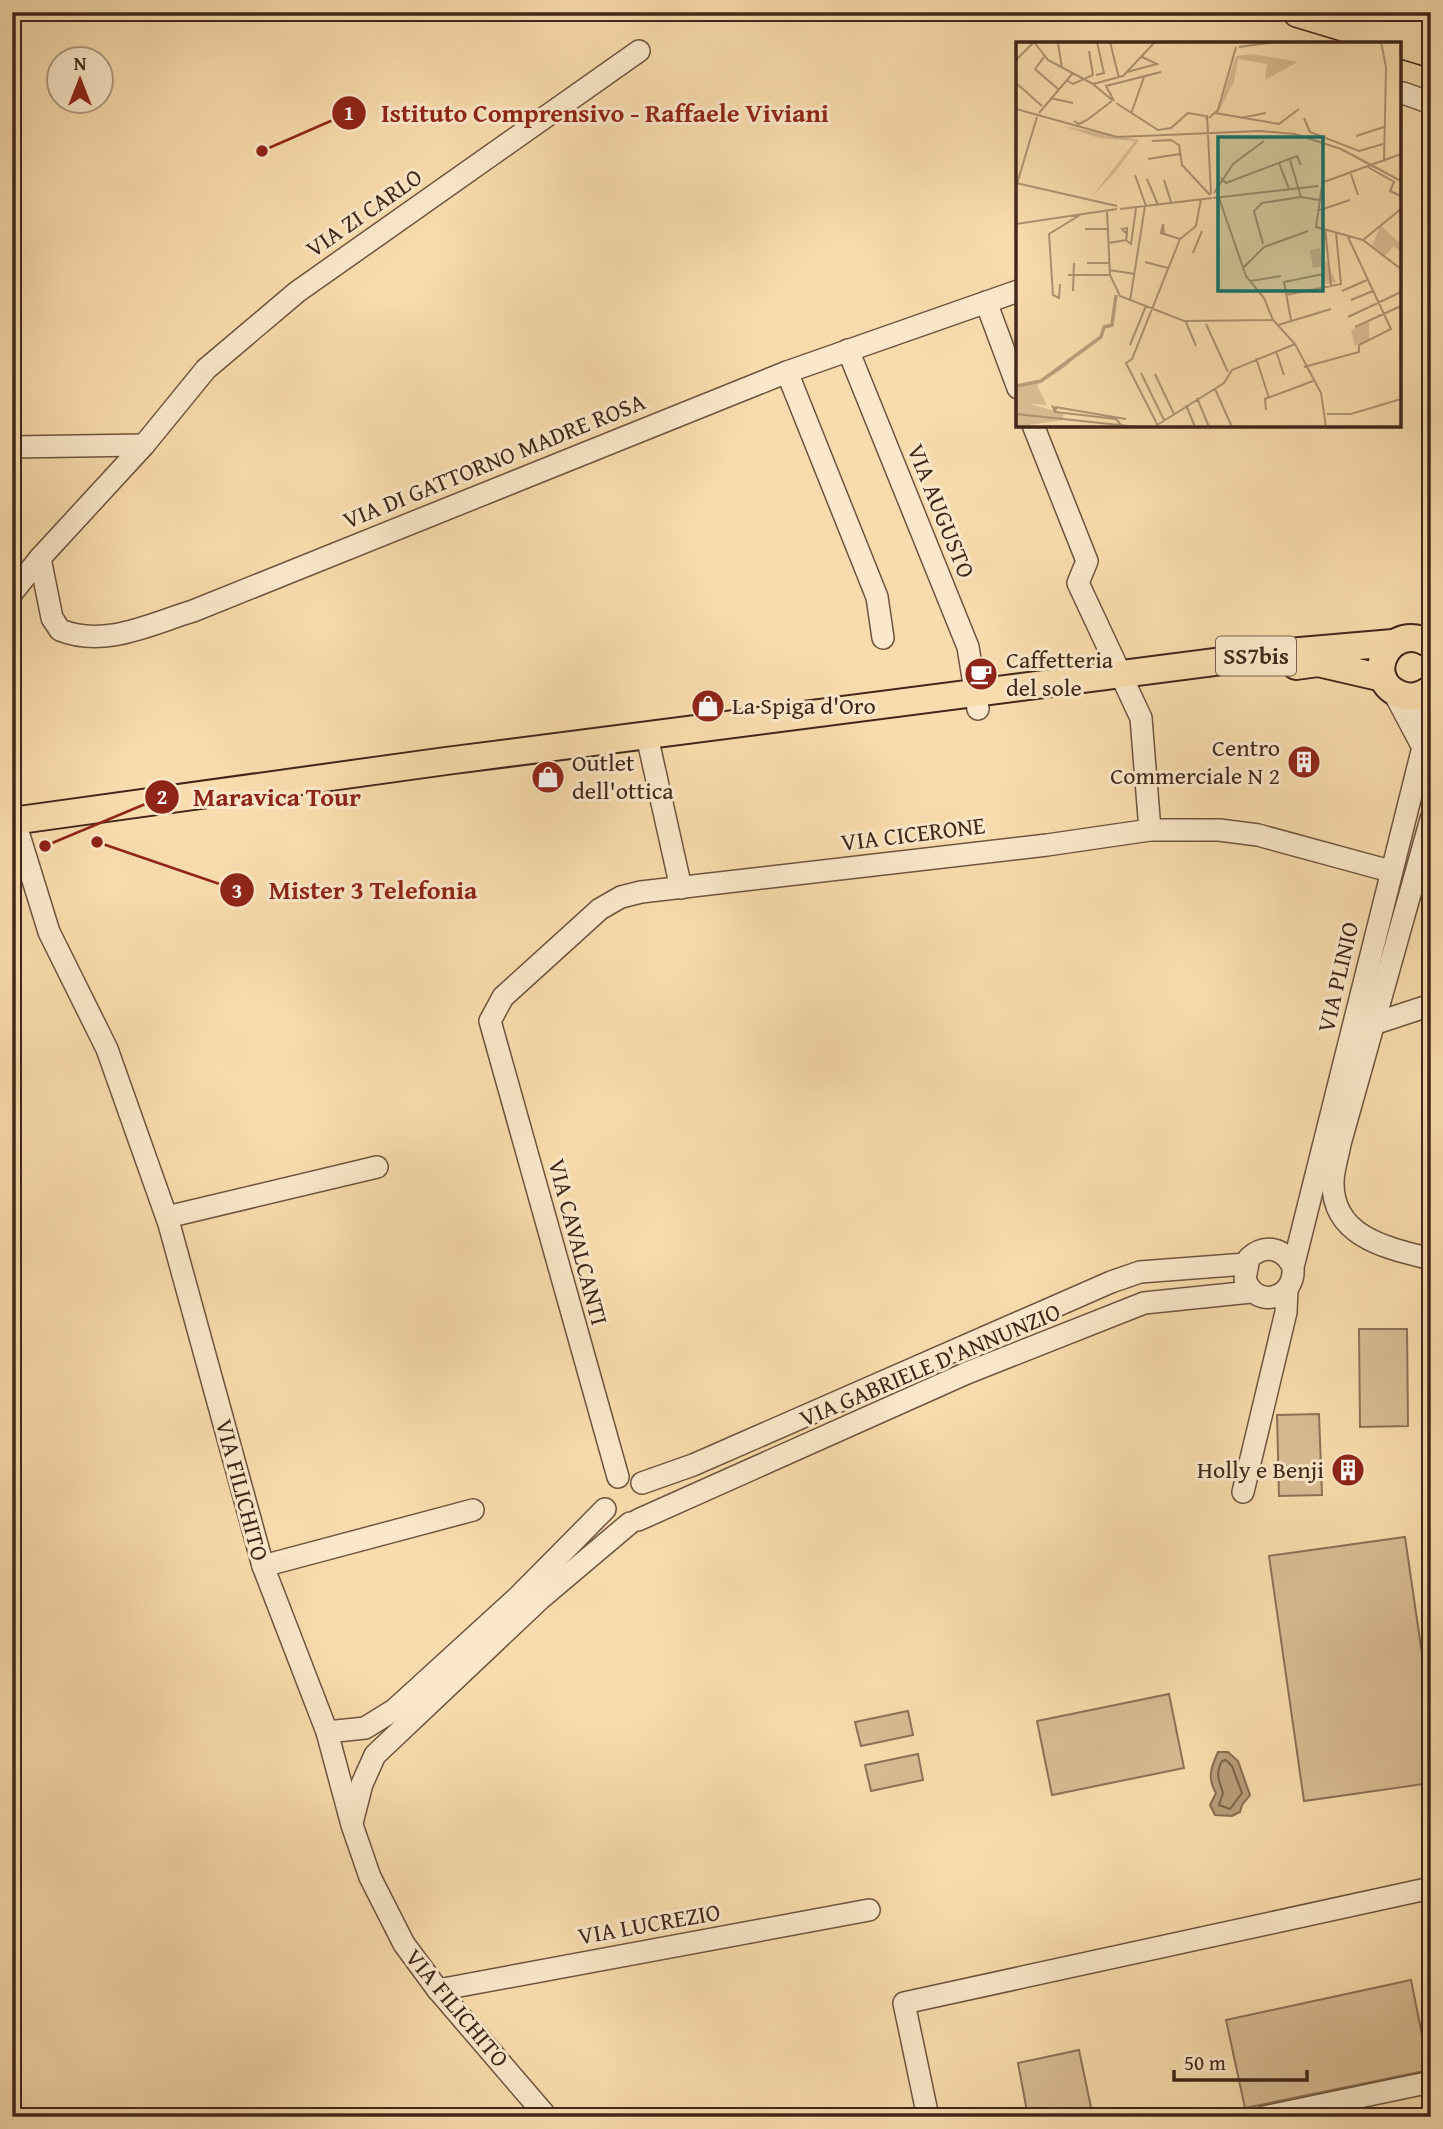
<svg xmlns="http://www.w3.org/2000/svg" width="1443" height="2129" font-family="'Gentium Book Plus',serif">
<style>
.green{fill:#dabd94;stroke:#8d7257;stroke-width:2}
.water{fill:#ba9e7b;stroke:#896e54;stroke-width:2}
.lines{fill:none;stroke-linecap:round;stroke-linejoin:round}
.shore{stroke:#7d624a;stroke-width:2}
.minor-casing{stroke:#6e543f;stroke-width:24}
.major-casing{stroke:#40261a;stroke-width:30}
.highway-casing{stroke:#40261a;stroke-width:33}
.minor{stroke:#fbe8ca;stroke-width:21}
.major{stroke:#f9dcad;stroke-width:26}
.highway{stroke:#f9dcad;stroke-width:30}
.labels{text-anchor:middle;stroke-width:6;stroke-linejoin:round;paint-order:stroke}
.shield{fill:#fbe8ca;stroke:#78604f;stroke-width:2}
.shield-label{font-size:23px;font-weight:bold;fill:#40261a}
.street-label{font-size:24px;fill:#40261a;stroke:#fbe8ca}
.poi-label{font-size:24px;fill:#40261a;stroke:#fbe8ca;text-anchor:start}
.inset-river{fill:none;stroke:#ba9e7b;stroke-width:3.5}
.inset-road{fill:none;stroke:#af9372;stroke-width:2}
.view{fill:#0f766e;fill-opacity:0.15;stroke:#0f766e;stroke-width:3.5}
.inset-edge{fill:none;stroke:#40261a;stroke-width:3.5}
.leader{fill:none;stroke:#8f2418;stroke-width:2.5}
.callout-dot{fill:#8f2418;stroke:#fbe8ca;stroke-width:2.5}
.mark-label{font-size:21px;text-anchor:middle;font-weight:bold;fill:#fff}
.callout-label{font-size:26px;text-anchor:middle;font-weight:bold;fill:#8f2418;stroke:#fbe8ca;stroke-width:6;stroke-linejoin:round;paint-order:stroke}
</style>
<rect width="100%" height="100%" fill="#f9dcad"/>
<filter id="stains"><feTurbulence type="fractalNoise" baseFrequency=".00286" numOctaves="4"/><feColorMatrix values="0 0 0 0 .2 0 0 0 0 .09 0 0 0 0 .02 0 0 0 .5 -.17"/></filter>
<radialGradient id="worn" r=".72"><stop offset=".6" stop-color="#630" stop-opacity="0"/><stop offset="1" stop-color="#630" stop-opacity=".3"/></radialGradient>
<g class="green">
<polygon points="1359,1329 1407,1329 1408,1426 1360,1427"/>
<polygon points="1319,1414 1322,1495 1279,1496 1277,1415"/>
<polygon points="1405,1537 1431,1716 1431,1783 1304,1801 1269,1556"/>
<polygon points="1169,1694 1184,1768 1052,1795 1037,1721"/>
<polygon points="908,1711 913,1735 861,1746 855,1722"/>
<polygon points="918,1754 923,1780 871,1791 865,1765"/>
<polygon points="1411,1980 1429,2070 1245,2108 1226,2020"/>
<polygon points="1079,2050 1093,2117 1028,2117 1018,2063"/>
</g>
<path class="water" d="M 1218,1752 L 1228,1752 L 1238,1761 L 1250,1795 L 1242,1805 L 1240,1812 L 1232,1816 L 1215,1815 L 1210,1805 L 1216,1793 C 1207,1778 1211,1767 1218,1752 Z"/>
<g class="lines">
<path class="shore" d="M 1226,1760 L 1232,1766 L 1242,1793 L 1230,1809 L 1219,1805 L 1223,1793 C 1219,1780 1215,1774 1222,1761 Z"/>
<defs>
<g id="minor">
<polyline points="1403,93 1431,103"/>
<polyline points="986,302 1018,388"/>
<polyline points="848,350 968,647 978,709"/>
<polyline points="787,372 877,597 883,638"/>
<polyline points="1033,425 1087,561 1078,583 1141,718 1150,830"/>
<polyline points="12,447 144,445"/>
<path d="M 40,558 L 52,618 L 60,630 C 105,648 150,624 193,611 L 787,372 L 1018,291"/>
<polyline points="12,593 40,558 144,445 206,369 297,292 639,51"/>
<polyline points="1393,691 1420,742"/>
<polyline points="647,736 681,888"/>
<path d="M 1431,819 L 1340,1144 C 1338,1156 1333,1170 1333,1182 C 1332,1237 1387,1248 1431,1259"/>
<polyline points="19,835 49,932 107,1049 169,1224 263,1566 327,1732 352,1825 370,1877 404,1944 438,1990 547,2117"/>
<polyline points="1373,1024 1431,1005"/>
<polyline points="167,1217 377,1167"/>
<path d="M 1293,1267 C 1284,1248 1265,1243 1249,1258 L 1245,1279 C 1256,1310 1296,1299 1293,1267 L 1423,747 L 1422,695"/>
<polyline points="618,1477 490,1021 503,997 600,909 621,897 641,892 1047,845 1150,830 1219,830 1258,835 1390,871"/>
<polyline points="642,1483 693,1465 1111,1282 1140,1272 1246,1264"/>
<polyline points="1243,1492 1286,1312 1287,1290"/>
<polyline points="638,1520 967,1373 1144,1303 1251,1292"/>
<polyline points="263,1566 473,1510"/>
<polyline points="327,1732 365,1728 394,1710 519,1596 605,1509"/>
<polyline points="352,1823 362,1784 375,1755 540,1599 630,1523"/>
<polyline points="438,1990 869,1910"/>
<polyline points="928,2117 904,2003 1431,1888"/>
<polyline points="1264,2117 1431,2082"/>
</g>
<g id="major">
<path d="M 1431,645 C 1392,618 1360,677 1399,694 C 1411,699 1421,696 1431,689"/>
<polyline points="1296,666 1318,663 1383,678"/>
<polyline points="12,821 446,761 1300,651 1393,643"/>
</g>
<g id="highway">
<polyline points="1298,12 1431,52"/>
<polyline points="1382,12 1431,27"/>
</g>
</defs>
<use href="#minor" class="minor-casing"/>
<use href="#major" class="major-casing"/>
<use href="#highway" class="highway-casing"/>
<use href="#minor" class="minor"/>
<use href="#major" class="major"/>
<use href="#highway" class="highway"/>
</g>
<defs>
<symbol id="cafe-disc" viewBox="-11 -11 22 22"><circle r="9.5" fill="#8f2418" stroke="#fbe8ca"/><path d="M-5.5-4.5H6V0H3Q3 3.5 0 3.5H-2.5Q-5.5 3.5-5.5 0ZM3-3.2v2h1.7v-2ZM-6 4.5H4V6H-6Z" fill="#fff"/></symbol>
<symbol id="shop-disc" viewBox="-11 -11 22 22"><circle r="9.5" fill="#8f2418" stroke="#fbe8ca"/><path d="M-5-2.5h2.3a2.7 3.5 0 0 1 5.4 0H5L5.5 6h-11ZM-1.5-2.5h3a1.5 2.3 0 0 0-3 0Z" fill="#fff"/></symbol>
<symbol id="building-disc" viewBox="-11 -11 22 22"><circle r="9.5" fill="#8f2418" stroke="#fbe8ca"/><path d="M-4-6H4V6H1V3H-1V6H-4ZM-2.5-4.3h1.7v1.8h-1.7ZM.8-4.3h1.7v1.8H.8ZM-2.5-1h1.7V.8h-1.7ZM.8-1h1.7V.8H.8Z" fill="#fff"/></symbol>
</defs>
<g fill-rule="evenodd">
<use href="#cafe-disc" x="962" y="655" width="38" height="38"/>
<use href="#shop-disc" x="689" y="687" width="38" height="38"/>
<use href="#building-disc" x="1285" y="743" width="38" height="38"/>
<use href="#shop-disc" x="529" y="758" width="38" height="38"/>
<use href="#building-disc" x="1329" y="1451" width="38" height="38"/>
</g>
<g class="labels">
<rect class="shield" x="1216" y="636.5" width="80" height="39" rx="5"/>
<g class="shield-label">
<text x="1256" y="664">SS7bis</text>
</g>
<g class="street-label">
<text transform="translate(364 213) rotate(-35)" y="8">VIA ZI CARLO</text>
<text transform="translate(494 461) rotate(-22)" y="8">VIA DI GATTORNO MADRE ROSA</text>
<text transform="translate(941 511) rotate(68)" y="8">VIA AUGUSTO</text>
<text transform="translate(913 834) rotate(-7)" y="8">VIA CICERONE</text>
<text transform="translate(1338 977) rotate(-77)" y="8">VIA PLINIO</text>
<text transform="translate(578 1242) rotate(75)" y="8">VIA CAVALCANTI</text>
<text transform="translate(930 1365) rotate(-23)" y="8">VIA GABRIELE D'ANNUNZIO</text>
<text transform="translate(242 1490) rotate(75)" y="8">VIA FILICHITO</text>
<text transform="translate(649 1924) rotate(-10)" y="8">VIA LUCREZIO</text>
<text transform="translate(457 2008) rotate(50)" y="8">VIA FILICHITO</text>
</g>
<g class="poi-label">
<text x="1006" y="668">Caffetteria<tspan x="1006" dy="28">del sole</tspan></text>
<text x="732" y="714">La Spiga d'Oro</text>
<text x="1280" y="756" text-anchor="end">Centro<tspan x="1280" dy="28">Commerciale N 2</tspan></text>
<text x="572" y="771">Outlet<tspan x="572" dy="28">dell'ottica</tspan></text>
<text x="1324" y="1478" text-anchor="end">Holly e Benji</text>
</g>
</g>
<g transform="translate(1016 42)">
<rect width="385" height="385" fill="#f9dcad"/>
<path d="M 237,12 L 282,20 L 249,38 L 251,22 L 222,17 L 218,40 L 201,73 L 220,14 ZM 47,84 L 123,98 L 100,129 L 74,157 L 119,99 L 83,96 ZM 365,184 L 385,202 L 384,209 L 378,204 L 369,214 L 356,203 ZM 304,206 L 306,220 L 311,220 L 320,240 L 310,242 L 307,224 L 297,226 L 294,208 ZM 353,280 L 353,297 L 339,304 L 335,288 ZM 62,310 L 51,324 L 21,343 L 31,363 L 13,362 L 47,371 L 47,378 L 0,385 L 0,345 L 26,339 Z" fill="#dabd94"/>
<path class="inset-river" d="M 0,344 L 25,339 L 85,295 L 88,285 L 96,283 L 100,253"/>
<path class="inset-road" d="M 18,0 L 32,18 L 77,42M 94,0 L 103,36M 365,0 L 370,25 L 368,120M 42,1 L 46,26M 223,5 L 259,0M 28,15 L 19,27 L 42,47M 0,18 L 18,0M 111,30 L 141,22 L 126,15M 80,33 L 88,31 L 81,0M 50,38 L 57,42 L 77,33 L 73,9M 0,41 L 26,64M 77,42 L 107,34 L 139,0M 77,42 L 96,58M 34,56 L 57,61M 98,59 L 90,44 L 145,30M 100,61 L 142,88 L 155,86 L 172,71 L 189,74M 0,67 L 101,95 L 244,89 L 279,92 L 325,107 L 385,139M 23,71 L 57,31M 199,71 L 263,82 L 283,67M 115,72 L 128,35M 193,76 L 202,68 L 220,5M 224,76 L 250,71M 288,76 L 294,90 L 343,109 L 367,102M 190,77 L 191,73 L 195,152M 58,79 L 63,82 L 71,78 L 96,59M 340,94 L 368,85M 136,99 L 155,98 L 163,103 L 166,123 L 194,153M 132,117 L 164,112M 274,118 L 285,155M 263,121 L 273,147M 352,125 L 378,140 L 374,149 L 385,154M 335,132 L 342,153M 119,133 L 130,164M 205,136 L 210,141 L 281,114 L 285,123M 131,137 L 142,163M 148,138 L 155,160M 0,141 L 101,164M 305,141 L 385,112M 306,144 L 300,185 L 347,198 L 385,227M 0,145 L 21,75M 198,151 L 217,122 L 248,99M 197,156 L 302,144M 203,156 L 230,234 L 248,256 L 257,278 L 279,302 L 305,351 L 310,385M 104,167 L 196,156M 91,169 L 94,233 L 104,254 L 168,279 L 256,278M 301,169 L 334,158M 0,182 L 101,167M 69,187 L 92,187M 309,187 L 315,244M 148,192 L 147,182 L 145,191 L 164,197M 110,198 L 111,192 L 111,186 L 106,187 L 111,192M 347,198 L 385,167M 93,201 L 110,198 L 115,202 L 120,166M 247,202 L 238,169 L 246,161 L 285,155 L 303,158M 248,205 L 292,189M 177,211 L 186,189M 129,220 L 152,226M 71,221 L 94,221M 228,225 L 248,205M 93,228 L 119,232M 52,233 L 94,233M 234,239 L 265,234M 44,242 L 43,256 L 37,253 L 33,192 L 64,173M 57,249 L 58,221M 326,249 L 351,238M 270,253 L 325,242 L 320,191M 335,258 L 357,249M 114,259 L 129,164M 332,275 L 385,250M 275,278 L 268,240 L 307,232M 170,280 L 180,304M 190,282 L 212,330M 262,283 L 315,267M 339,285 L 385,264M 114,303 L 130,264M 260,309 L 268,333M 240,316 L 253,356M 288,325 L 343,310 L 343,303 L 375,287 L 331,193M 125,331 L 148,378M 139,332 L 158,372M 199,347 L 216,385M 181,356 L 193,385M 170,363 L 179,385M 39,365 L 110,377M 250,368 L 249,357 L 297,339M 39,370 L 37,365 L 40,367 L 39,370 L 100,377 L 106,384M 0,372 L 122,385M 311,372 L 335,372 L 385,357M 141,382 L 110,321 L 116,317 L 164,197 L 180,184 L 185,157M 138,385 L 208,341 L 216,328 L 279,302"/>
<path class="view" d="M 202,95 L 307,95 L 307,249 L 202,249 Z"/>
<rect width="385" height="385" class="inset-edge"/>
</g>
<path class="leader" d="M262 151L349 113M45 846L162 797M97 842L237 890"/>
<g class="callout-dot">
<circle cx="262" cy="151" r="7"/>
<circle cx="45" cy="846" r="7"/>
<circle cx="97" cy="842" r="7"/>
<circle cx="349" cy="113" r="18"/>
<circle cx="162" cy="797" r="18"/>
<circle cx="237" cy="890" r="18"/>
</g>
<g class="mark-label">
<text x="349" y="120">1</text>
<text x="162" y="804">2</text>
<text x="237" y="898">3</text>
</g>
<g class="callout-label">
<text x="605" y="122">Istituto Comprensivo - Raffaele Viviani</text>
<text x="277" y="806">Maravica Tour</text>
<text x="373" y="899">Mister 3 Telefonia</text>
</g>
<rect width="1443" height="2129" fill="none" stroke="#f9dcad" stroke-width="42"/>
<rect x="14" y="14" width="1415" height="2101" fill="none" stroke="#40261a" stroke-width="3.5"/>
<rect x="21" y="21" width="1401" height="2087" fill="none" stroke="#40261a" stroke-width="2"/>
<g transform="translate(80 80)"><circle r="33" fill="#fbe8ca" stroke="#b09a84" stroke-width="2"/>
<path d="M0-5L12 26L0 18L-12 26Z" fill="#8f2418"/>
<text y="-10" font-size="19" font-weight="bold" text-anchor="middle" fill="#40261a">N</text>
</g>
<path d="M1174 2070v10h133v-10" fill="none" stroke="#40261a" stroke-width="3.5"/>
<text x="1184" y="2070" font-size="21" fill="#40261a" stroke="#fbe8ca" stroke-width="5" paint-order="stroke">50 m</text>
<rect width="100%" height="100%" filter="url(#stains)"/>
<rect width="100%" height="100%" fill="url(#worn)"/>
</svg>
